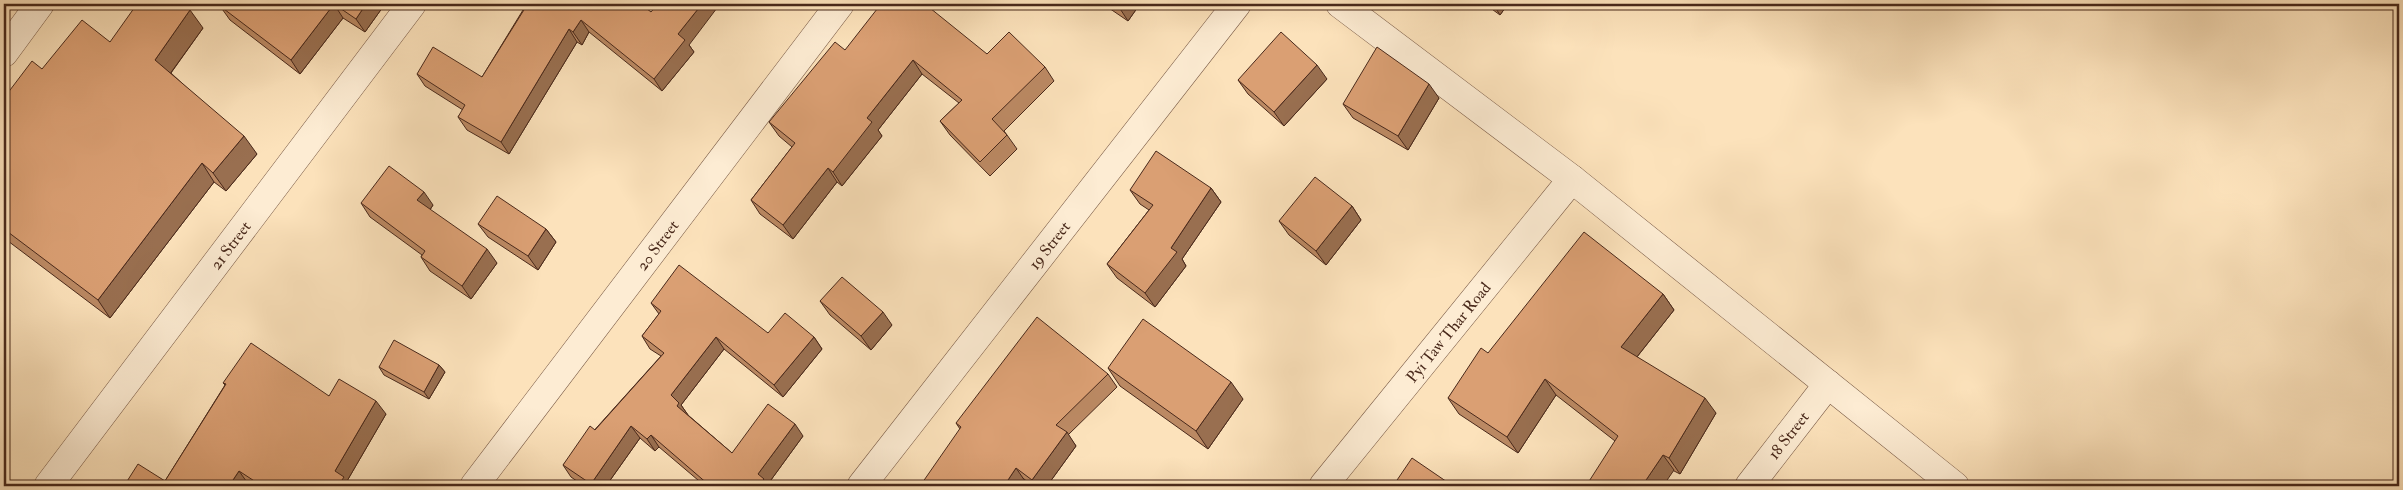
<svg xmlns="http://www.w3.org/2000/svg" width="2403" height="490" font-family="'IM FELL Double Pica',serif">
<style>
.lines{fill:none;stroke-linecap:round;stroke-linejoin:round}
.street-casing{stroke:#765743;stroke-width:29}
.street{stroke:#fdecd3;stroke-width:28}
.wall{fill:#bb8963;stroke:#49291b}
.shaded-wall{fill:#996f50;stroke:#49291b}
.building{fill:#da9f73;stroke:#49291b}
.labels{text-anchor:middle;stroke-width:5;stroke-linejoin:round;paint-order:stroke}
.street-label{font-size:16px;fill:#49291b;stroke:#fdecd3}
</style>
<rect width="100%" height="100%" fill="#fce2bb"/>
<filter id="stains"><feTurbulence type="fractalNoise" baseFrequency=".004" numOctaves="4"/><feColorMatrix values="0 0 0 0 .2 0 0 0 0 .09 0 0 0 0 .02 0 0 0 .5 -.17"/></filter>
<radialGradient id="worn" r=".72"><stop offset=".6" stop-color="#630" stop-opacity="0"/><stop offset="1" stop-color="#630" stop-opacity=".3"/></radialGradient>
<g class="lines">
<defs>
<g id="street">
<polyline points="1340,4 1572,179 1955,486"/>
<polyline points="4,53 40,4"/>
<polyline points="48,486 412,4"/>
<polyline points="474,486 840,4"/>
<polyline points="861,486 1237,4"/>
<polyline points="1323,486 1572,179"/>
<polyline points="1749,486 1828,384"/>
</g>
</defs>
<use href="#street" class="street-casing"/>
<use href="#street" class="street"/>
</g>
<g class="wall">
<polygon points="385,4 365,32 343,18 300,74 230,20 220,6"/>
<polygon points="516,4 641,4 689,45 694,52 662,91 589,32 582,45 577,42 509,154 467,130 458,117 463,110 425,86 417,74 482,77 523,10 518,7"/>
<polygon points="1103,4 1140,4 1128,21"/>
<polygon points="1485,4 1508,4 1500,15"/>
<polygon points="203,28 171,73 257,154 226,191 214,182 110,318 4,238 4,98 42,69 110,42"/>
<polygon points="845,50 987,54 1045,67 1054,81 1004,131 1007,135 1017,149 990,176 950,135 940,121 959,103 922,74 878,130 882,136 842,186 837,182 793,239 760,214 751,200 792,147 779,136 769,122"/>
<polygon points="1327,79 1284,126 1248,94 1238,80"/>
<polygon points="1439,98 1408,150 1353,118 1343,104"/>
<polygon points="1211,188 1221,202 1182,259 1186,266 1155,307 1117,278 1107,264 1149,210 1140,204 1130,190"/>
<polygon points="361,203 433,205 430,210 497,263 471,299 430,271 421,257 422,255 370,217"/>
<polygon points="1352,206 1361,220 1326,265 1289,235 1279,221"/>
<polygon points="478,224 546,229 556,242 538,270 488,237"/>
<polygon points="1663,294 1674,310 1637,357 1716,413 1680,474 1615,441 1556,395 1518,453 1459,414 1448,398 1488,353"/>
<polygon points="820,301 892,325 871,350 830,315"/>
<polygon points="651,303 768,333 814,337 822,349 783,397 724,349 681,405 688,415 732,453 803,436 768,484 769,486 705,486 659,447 655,451 640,438 606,486 584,486 571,477 563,465 661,356 650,349 642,336 659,314"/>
<polygon points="439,365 445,372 429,399 384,375 379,367"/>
<polygon points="1108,368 1243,399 1208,449 1120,386"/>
<polygon points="1108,374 1117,387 1068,435 1076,446 1047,486 1033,486 960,429 956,423"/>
<polygon points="223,383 329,396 386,414 347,481 351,486 251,486 249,485 165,481 225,385"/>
</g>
<g class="shaded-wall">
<polygon points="334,4 343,18 300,74 291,60"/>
<polygon points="366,4 385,4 365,32 356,19"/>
<polygon points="702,4 720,4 689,45 694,52 662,91 654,79 678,34"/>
<polygon points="1117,4 1140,4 1128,21"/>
<polygon points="1493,4 1508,4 1500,15"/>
<polygon points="190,10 203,28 167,78 155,60"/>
<polygon points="581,20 589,32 582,45 573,32"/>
<polygon points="569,29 577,42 509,154 501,142"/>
<polygon points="913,60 922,74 878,130 882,136 842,186 833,172 867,118"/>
<polygon points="1317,65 1327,79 1284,126 1274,112"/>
<polygon points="1429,84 1439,98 1408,150 1398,136"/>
<polygon points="244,136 257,154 226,191 213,173"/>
<polygon points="202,163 214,182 110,318 98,300"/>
<polygon points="828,168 837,182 793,239 783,225"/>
<polygon points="1211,188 1221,202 1182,259 1186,266 1155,307 1145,293 1171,248"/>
<polygon points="424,192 433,205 427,214 417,200"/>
<polygon points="1352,206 1361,220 1326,265 1316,251"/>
<polygon points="546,229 556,242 538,270 528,256"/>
<polygon points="487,249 497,263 471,299 462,286"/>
<polygon points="1663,294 1674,310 1632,363 1621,347"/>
<polygon points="883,312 892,325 871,350 861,336"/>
<polygon points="716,337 724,349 681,405 688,415 685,418 677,406 671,395"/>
<polygon points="814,337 822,349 783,397 774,385"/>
<polygon points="439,365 445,372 429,399 424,392"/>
<polygon points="1545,379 1556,395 1518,453 1507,437"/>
<polygon points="1231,382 1243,399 1208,449 1196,431"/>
<polygon points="1705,398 1716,413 1680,474 1669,458"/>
<polygon points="376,401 386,414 347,481 351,486 338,486 335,471"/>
<polygon points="795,424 803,436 768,484 769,486 758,486 758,474"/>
<polygon points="631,426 640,438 606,486 592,486 591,484"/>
<polygon points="1067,432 1076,446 1047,486 1037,486 1032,480"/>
<polygon points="651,435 659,447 655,451 647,439"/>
<polygon points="1663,455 1674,470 1663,486 1642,486"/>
<polygon points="1016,468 1025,481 1022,486 1004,486"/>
<polygon points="239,471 249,485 248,486 229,486"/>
</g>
<g class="building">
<polygon points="137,4 182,4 190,10 155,60 244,136 213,173 202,163 98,300 4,229 4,98 32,61 42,69 82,20 110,42"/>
<polygon points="222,4 366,4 356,19 334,4 291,60 220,6"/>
<polygon points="525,4 641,4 651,12 658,4 702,4 678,34 685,40 654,79 581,20 573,32 569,29 501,142 458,117 465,105 417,74 433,47 482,77 527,5"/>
<polygon points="881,4 925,4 987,54 1009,32 1045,67 992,119 1007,135 980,162 940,121 962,100 913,60 867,118 872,122 833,172 828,168 783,225 751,200 795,143 769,122 835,42 845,50"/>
<polygon points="1281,32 1317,65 1274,112 1238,80"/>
<polygon points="1377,47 1429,84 1398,136 1343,104"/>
<polygon points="1156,151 1211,188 1171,248 1177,252 1145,293 1107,264 1153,205 1130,190"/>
<polygon points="389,166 424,192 417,200 487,249 462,286 421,257 425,251 361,203"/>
<polygon points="1315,177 1352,206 1316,251 1279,221"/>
<polygon points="497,196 546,229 528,256 478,224"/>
<polygon points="1584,232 1663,294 1621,347 1705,398 1669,458 1663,455 1642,486 1586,486 1618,436 1545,379 1507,437 1448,398 1481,348 1488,353"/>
<polygon points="679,265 768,333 785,313 814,337 774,385 716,337 671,395 679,403 677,406 732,453 768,404 795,424 758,474 764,479 758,486 708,486 709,485 651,435 647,439 631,426 591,484 563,465 590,426 595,430 664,353 642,336 661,311 651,303"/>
<polygon points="842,277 883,312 861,336 820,301"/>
<polygon points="1037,317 1108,374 1056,425 1067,432 1032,480 1016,468 1004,486 920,486 961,427 956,423"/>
<polygon points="1143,319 1231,382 1196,431 1108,368"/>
<polygon points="394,340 439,365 424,392 379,367"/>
<polygon points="251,343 329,396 339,379 376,401 335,471 344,477 338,486 262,486 239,471 229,486 124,486 138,464 165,481 226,384 223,383"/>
<polygon points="1412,458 1453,486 1393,486"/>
</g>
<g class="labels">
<g class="street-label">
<text transform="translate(230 245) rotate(-53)" y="6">21 Street</text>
<text transform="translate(657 245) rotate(-53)" y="6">20 Street</text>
<text transform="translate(1049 245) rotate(-52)" y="6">19 Street</text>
<text transform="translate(1448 332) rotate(-51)" y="6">Pyi Taw Thar Road</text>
<text transform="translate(1788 435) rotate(-52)" y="6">18 Street</text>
</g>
</g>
<rect width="2403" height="490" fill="none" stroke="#fce2bb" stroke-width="20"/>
<rect x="5" y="5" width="2393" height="480" fill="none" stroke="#49291b" stroke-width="2.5"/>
<rect x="10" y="10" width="2383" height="470" fill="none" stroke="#49291b"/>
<rect width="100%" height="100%" filter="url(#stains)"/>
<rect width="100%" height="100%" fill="url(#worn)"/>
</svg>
